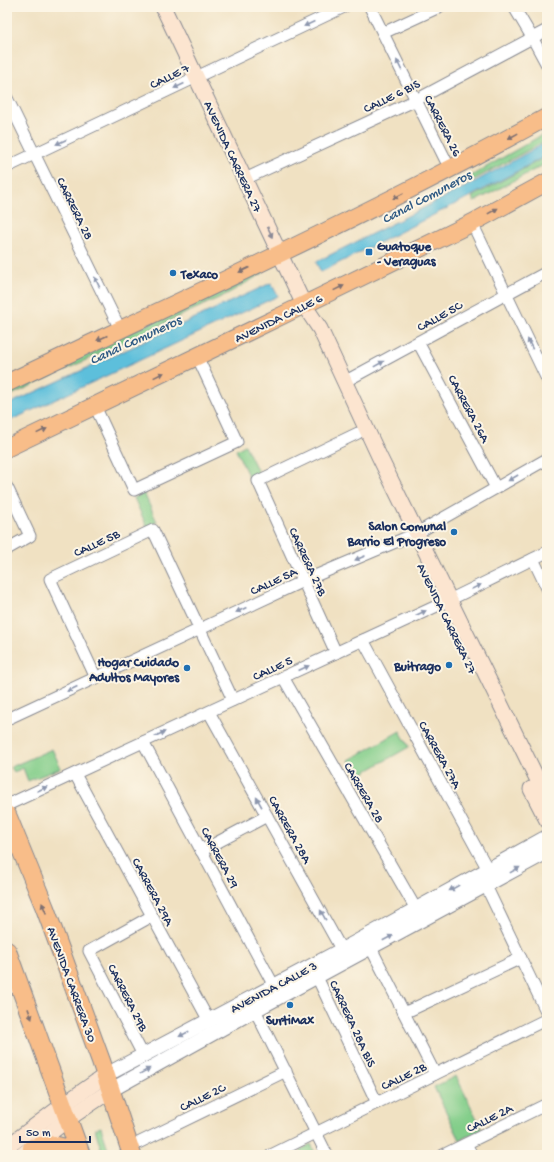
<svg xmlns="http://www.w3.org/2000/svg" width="554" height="1162" font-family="'Gochi Hand',sans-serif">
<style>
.green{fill:#83ce8a;stroke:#4f7e74}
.water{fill:#5dbfdb;stroke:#3c779c}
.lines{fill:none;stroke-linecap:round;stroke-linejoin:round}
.minor-casing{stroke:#868890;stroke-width:13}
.tertiary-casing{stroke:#868890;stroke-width:16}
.secondary-casing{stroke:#868890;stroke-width:17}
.primary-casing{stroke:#868890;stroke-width:19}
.trunk-casing{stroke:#868890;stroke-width:20}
.minor{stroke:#fff;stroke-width:11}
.tertiary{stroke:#fff;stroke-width:14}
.secondary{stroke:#fce5d0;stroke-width:15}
.primary{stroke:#f8bd89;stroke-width:17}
.trunk{stroke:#f8bd89;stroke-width:18}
.oneway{fill:#8d97ae}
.oneway2{fill:#7e6f71}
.oneway3{fill:#8c8a97}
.poi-dot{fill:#1f6fb2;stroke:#fcf5e5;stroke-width:1.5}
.labels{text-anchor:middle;stroke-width:4;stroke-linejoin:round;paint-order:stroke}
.street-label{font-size:13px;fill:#1b2f5e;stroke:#fcf5e5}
.poi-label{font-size:13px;font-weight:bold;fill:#1b2f5e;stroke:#fcf5e5;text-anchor:end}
.water-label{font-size:14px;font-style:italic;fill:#2f5a84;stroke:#fcf5e5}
</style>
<rect width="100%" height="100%" fill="#fcf5e5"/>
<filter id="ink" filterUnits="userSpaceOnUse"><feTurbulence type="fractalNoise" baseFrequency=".025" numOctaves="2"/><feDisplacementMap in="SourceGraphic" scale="8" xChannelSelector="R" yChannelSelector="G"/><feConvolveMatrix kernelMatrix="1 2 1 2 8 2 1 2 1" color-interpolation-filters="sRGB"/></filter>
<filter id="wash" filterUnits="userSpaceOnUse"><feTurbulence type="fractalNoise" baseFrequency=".012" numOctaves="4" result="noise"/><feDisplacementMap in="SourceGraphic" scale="16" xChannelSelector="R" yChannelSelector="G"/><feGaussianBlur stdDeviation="0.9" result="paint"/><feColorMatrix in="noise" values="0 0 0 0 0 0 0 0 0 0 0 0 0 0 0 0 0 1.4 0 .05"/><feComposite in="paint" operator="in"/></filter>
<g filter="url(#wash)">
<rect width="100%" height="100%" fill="#f0e1c2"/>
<g class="green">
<polygon points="547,132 547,140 466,184 464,180"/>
<polygon points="547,156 547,163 474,202 472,197"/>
<polygon points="263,270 263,273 227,294 7,397 7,390"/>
<polygon points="245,445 260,476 250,480 236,450"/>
<polygon points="144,493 157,522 147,527 134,498"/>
<polygon points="400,731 409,747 358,776 349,760"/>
<polygon points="52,749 61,768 28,781 23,768 14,772 11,767"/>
<polygon points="456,1076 482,1129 460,1140 434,1087"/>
<polygon points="101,1127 110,1155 103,1155 95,1129"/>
<polygon points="311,1144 316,1155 303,1155 300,1150"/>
</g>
<g class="water">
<polygon points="547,142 547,155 471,196 321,272 316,262 467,186"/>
<polygon points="271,283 278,296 7,422 7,405"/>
</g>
</g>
<g filter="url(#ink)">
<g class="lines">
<defs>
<g id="minor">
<polyline points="370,7 450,169"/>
<polyline points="514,7 533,39 547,65"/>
<polyline points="383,33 439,7"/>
<polyline points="7,98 120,329"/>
<polyline points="7,167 344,7"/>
<polyline points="245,179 416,100 547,30"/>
<polyline points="472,223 547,379"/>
<polyline points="418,342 496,488"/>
<polyline points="344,382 547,272"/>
<polyline points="95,406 134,490 237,442 197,356"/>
<polyline points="7,487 30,536 7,549"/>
<polyline points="533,559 547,588"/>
<polyline points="363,640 492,877"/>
<polyline points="336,653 258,481 358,433"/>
<polyline points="283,677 420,916"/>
<polyline points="96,678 50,579 153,530 233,700"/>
<polyline points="209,712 345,956"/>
<polyline points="7,719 303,581 417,533 547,459"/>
<polyline points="143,742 274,986"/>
<polyline points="75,774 209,1021"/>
<polyline points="7,805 441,604 547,552"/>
<polyline points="201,851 267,816"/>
<polyline points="486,886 547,1013"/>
<polyline points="371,948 435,1074"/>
<polyline points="317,977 377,1103"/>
<polyline points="7,989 19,984"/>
<polyline points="255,1010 327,1155"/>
<polyline points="404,1013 521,958"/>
<polyline points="143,1055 89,951 152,916"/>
<polyline points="466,1144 472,1155"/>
<polyline points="130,1147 286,1071"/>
<polyline points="271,1155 547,1019"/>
<polyline points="443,1155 547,1104"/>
</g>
<g id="tertiary">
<polyline points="106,1075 349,946 547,837"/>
<polyline points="111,1090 255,1010 547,852"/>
</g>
<g id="secondary">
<polyline points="163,7 304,305 320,329 379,456 547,799"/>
<polyline points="531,789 547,820"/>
<polyline points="7,1147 63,1105 106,1075"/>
<polyline points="22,1155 68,1119 111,1090"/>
</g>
<g id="primary">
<path d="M 7,383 C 188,297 371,214 547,117"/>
<polyline points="7,448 283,315 472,223 547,182"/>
</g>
<g id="trunk">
<polyline points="7,815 45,908 101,1061 132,1155"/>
<polyline points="7,951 81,1155"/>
<path d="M 32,1148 C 48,1143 63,1144 78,1155"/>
</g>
</defs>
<use href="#minor" class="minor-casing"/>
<use href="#tertiary" class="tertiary-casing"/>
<use href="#secondary" class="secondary-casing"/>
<use href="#primary" class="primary-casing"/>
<use href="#trunk" class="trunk-casing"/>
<use href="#minor" class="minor"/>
<use href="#tertiary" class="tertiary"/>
<use href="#secondary" class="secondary"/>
<use href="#primary" class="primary"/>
<use href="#trunk" class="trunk"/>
</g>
<defs><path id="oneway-solid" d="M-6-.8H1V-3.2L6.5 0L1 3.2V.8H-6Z"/></defs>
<g class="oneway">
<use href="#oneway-solid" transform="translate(309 24) rotate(155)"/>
<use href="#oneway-solid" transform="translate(399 65) rotate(-116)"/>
<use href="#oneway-solid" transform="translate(179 86) rotate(155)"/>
<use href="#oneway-solid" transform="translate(61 142) rotate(155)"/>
<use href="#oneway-solid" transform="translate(97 282) rotate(-116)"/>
<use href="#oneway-solid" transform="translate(530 344) rotate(-116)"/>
<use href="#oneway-solid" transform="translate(379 364) rotate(-29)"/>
<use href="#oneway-solid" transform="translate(513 478) rotate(150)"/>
<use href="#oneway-solid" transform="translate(360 558) rotate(157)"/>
<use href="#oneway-solid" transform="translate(476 587) rotate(-26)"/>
<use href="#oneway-solid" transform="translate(241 610) rotate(155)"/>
<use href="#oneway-solid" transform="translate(421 613) rotate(-25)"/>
<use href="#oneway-solid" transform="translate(304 668) rotate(-25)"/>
<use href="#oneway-solid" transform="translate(72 689) rotate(155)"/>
<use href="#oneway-solid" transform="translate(160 734) rotate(-25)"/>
<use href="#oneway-solid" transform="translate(42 789) rotate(-25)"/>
<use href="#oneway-solid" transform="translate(259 802) rotate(-119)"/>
<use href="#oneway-solid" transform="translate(515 870) rotate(-29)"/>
<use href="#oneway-solid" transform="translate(454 888) rotate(151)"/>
<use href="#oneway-solid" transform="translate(323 915) rotate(-119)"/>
<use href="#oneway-solid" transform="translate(388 938) rotate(-28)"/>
<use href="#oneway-solid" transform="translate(184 1034) rotate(152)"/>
<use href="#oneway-solid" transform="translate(145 1071) rotate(-29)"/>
</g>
<g class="oneway2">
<use href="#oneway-solid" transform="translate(513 136) rotate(151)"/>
<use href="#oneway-solid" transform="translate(398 196) rotate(153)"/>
<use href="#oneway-solid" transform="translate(493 211) rotate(-29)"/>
<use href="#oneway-solid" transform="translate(244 270) rotate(155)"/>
<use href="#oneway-solid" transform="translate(339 288) rotate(-26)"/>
<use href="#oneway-solid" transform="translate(102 338) rotate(155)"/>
<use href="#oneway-solid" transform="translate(159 375) rotate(-26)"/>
<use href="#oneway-solid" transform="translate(42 431) rotate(-26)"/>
<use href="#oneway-solid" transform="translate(44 908) rotate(-112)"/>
<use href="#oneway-solid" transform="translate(30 1014) rotate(70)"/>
</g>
<use class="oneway3" href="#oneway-solid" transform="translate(270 232) rotate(65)"/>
</g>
<g class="poi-dot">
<rect x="365" y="248" width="8" height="8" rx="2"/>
<circle cx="173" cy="273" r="4"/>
<circle cx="454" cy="532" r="4"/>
<circle cx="449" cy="665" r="4"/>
<circle cx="187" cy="668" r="4"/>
<circle cx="290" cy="1005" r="4"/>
</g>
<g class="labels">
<g class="street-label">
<text transform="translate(169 75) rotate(-26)" y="5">CALLE 7</text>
<text transform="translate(391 95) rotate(-26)" y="5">CALLE 6 BIS</text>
<text transform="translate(444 125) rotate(63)" y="5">CARRERA 26</text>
<text transform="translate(234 156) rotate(65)" y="5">AVENIDA CARRERA 27</text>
<text transform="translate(76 208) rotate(64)" y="5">CARRERA 28</text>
<text transform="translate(439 315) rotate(-29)" y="5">CALLE 5C</text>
<text transform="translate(278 317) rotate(-26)" y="5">AVENIDA CALLE 6</text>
<text transform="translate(470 408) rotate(62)" y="5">CARRERA 26A</text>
<text transform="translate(96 542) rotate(-25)" y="5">CALLE 5B</text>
<text transform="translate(309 561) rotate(65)" y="5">CARRERA 27B</text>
<text transform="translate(273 580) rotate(-25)" y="5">CALLE 5A</text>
<text transform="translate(448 618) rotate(64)" y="5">AVENIDA CARRERA 27</text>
<text transform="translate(272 667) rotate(-25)" y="5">CALLE 5</text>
<text transform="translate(441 754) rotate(61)" y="5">CARRERA 27A</text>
<text transform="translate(365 792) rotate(60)" y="5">CARRERA 28</text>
<text transform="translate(291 829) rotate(61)" y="5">CARRERA 28A</text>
<text transform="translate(221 857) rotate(62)" y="5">CARRERA 29</text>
<text transform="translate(154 891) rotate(62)" y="5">CARRERA 29A</text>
<text transform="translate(73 984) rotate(70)" y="5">AVENIDA CARRERA 30</text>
<text transform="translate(273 986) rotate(-28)" y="5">AVENIDA CALLE 3</text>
<text transform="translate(129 997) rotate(63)" y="5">CARRERA 29B</text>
<text transform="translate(354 1023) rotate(65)" y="5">CARRERA 28A BIS</text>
<text transform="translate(403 1075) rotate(-26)" y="5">CALLE 2B</text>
<text transform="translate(202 1096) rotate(-26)" y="5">CALLE 2C</text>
<text transform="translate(489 1117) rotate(-26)" y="5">CALLE 2A</text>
</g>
<g class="poi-label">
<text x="377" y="250" text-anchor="start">Guatoque<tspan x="377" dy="15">- Veraguas</tspan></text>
<text x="181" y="278" text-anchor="start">Texaco</text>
<text x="446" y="530">Salon Comunal<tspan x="446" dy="15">Barrio El Progreso</tspan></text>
<text x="179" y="666">Hogar Cuidado<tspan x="179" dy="15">Adultos Mayores</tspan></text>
<text x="441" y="670">Buitrago</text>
<text x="290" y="1024" text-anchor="middle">SurtiMax</text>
</g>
<g class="water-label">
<text transform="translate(426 196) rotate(-28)" y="5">Canal Comuneros</text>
<text transform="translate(135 339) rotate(-25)" y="5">Canal Comuneros</text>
</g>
</g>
<rect width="554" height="1162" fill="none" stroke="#fcf5e5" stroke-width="24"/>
<path d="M20 1136v6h70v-6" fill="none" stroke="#1b2f5e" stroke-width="2"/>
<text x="26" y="1136" font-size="12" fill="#1b2f5e" stroke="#fcf5e5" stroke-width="3" paint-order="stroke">50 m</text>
</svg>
